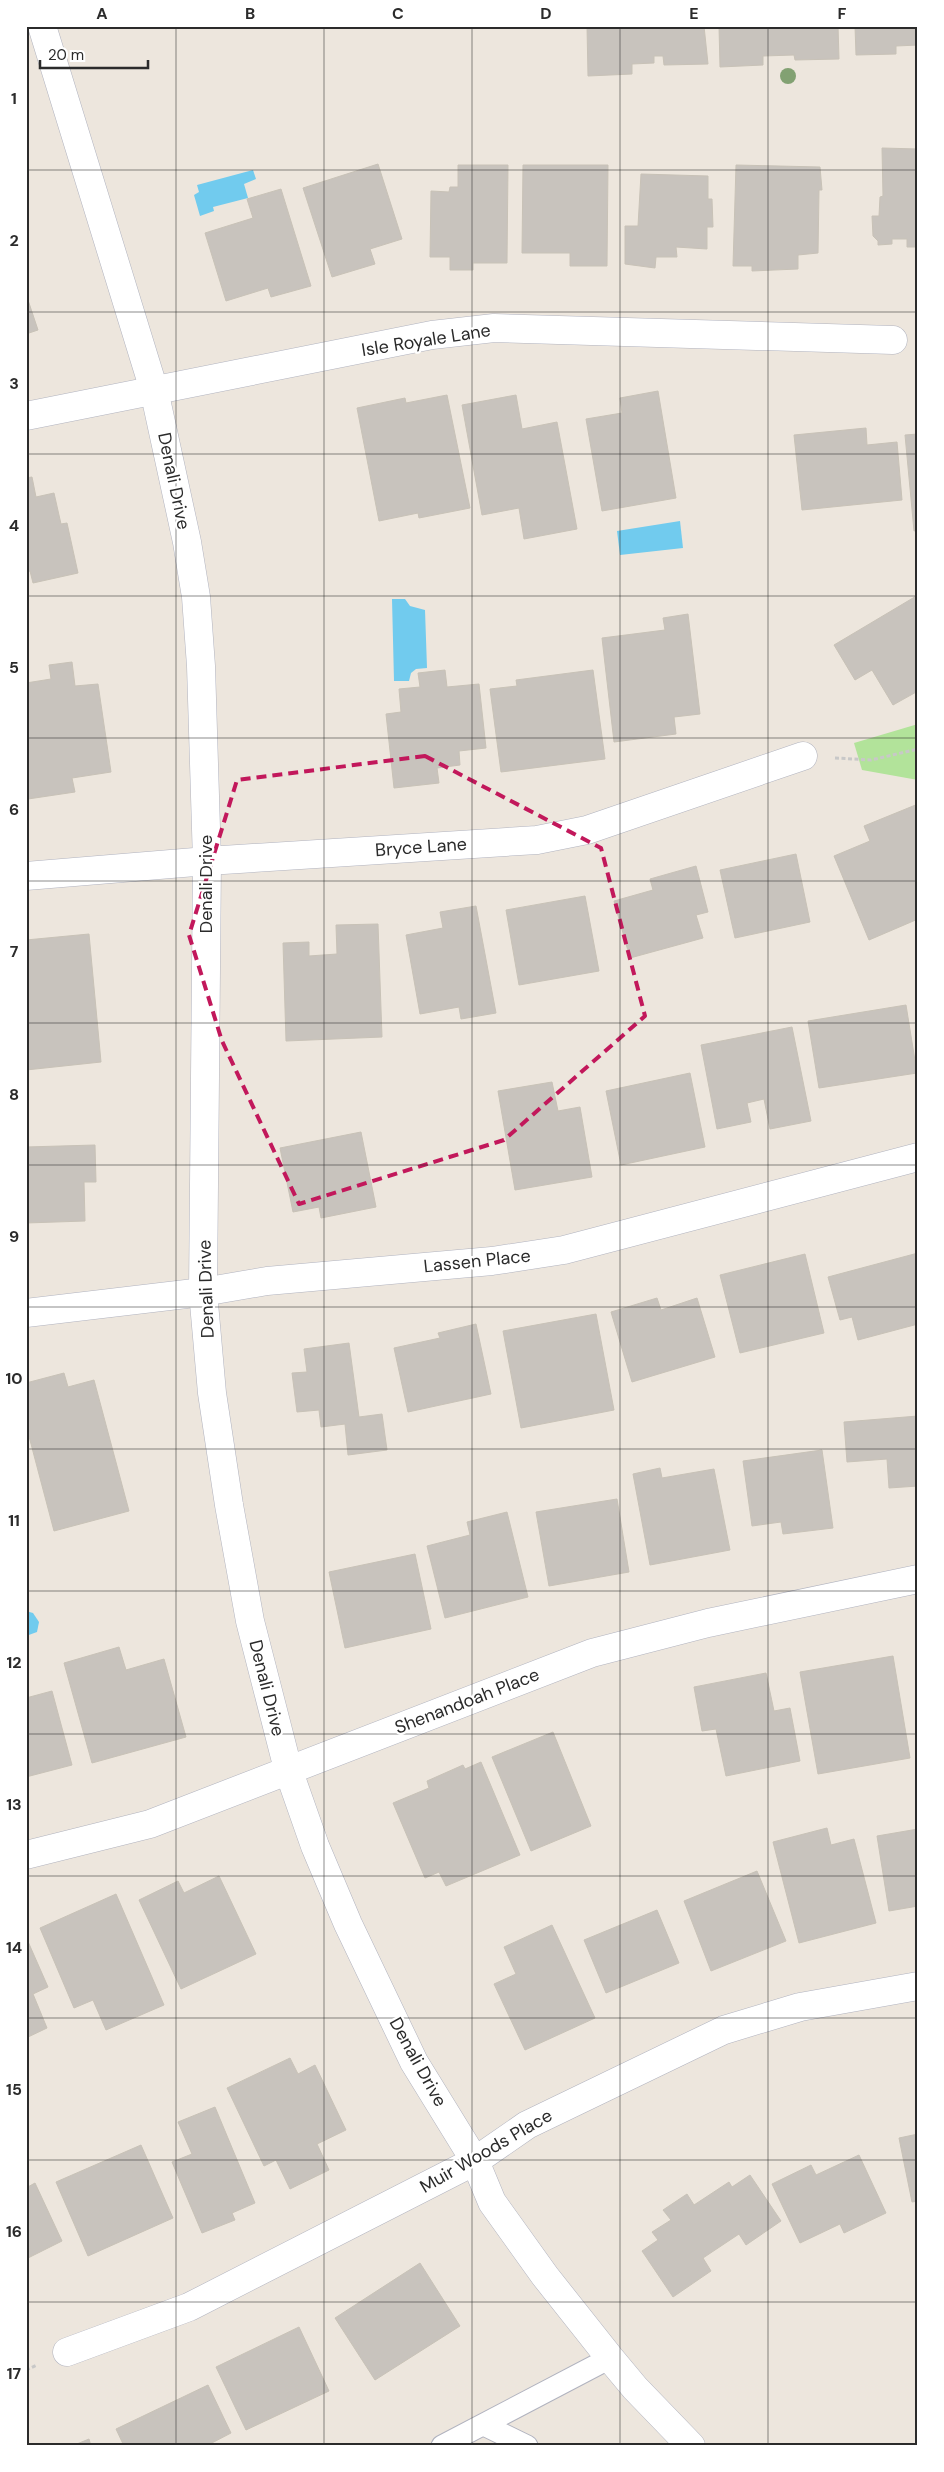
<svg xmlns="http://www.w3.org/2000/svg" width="944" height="2472" font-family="'DM Sans',sans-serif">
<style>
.green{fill:#b2e39a}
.water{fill:#71cbee}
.building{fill:#c8c3bd;stroke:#c8c2b7}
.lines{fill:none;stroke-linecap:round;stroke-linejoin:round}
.lane-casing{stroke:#b1b3bf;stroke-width:23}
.street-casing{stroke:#b1b3bf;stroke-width:29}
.secondary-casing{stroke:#b1b3bf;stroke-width:29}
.path{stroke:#c8c8c8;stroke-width:3;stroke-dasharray:4 2.5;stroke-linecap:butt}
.lane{stroke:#fff;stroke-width:21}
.street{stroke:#fff;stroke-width:28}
.secondary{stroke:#fff;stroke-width:28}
.tree{fill:#82a172}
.marked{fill:none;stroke:#c2185b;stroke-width:4;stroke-dasharray:10 6;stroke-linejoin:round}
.grid{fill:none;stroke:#2b2b2b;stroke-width:1;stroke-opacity:0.55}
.labels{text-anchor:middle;stroke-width:4.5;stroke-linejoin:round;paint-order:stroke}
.street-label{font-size:18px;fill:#2b2b2b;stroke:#fff}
.neatline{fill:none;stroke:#2b2b2b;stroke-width:2}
.grid-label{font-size:16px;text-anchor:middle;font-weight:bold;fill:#2b2b2b}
</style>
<rect width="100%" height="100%" fill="#ede6dd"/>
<polygon class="green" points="918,724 918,780 862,770 854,743"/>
<g class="water">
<polygon points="253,170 256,179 244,184 248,198 213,207 214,211 200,216 194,195 199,192 197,185"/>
<polygon points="680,521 683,548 620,555 617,531"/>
<polygon points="392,599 405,599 410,606 425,610 427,668 416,669 411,673 409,681 394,681"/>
<polygon points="26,1611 33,1613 39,1622 37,1632 26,1636"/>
</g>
<g class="building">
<polygon points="587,26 704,26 708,64 664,65 663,56 654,56 654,63 632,64 632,74 588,76"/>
<polygon points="719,26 838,26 839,59 795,60 794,55 763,56 763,65 720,67"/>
<polygon points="855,26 918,26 918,45 896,46 896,54 856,55"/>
<polygon points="882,148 918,149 918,247 907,247 907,239 892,239 892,244 878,245 878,241 873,236 872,216 879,216 880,197 883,196"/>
<polygon points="378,164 402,239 370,249 375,264 332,277 303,188"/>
<polygon points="458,165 508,165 507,263 473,263 473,270 450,270 450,257 430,257 431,191 449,192 450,187 458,187"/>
<polygon points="523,165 608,165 607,266 570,266 570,253 522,253"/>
<polygon points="736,165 820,167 822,190 819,190 818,253 798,255 798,269 752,271 752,266 733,266"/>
<polygon points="641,174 708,176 708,199 712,199 713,227 707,227 707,249 676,247 677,257 656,257 655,268 625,264 625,226 638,226"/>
<polygon points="281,189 311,286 271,297 268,288 226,301 205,233 253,218 247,199"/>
<polygon points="26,294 38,330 26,334"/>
<polygon points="658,391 676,498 602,511 586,419 622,413 620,398"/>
<polygon points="447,395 470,508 419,518 418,513 379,521 357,408 405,398 406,403"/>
<polygon points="516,395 522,429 557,422 577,529 524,539 519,508 482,515 462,405"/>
<polygon points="866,428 867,445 897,442 902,500 802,510 794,435"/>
<polygon points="918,434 918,530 914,531 905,435"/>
<polygon points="32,477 36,497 54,493 61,524 67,523 78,573 33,583 30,571 26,572 26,478"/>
<polygon points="918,595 918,691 893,705 872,670 855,680 834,645"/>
<polygon points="688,614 700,714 674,717 676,734 614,742 602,638 665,630 663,618"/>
<polygon points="72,662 75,686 98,684 111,772 72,778 75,792 28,799 26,683 51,679 49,665"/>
<polygon points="445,670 447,687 479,684 486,748 459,751 460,765 437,768 439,783 394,788 386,714 401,712 399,689 420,687 418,673"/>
<polygon points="593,670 605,759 501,772 490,689 517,686 516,680"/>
<polygon points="918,804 918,919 869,940 834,856 870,841 864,826"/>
<polygon points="796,854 810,922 735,938 720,870"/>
<polygon points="696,866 708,912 696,915 703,938 630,958 614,901 653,890 650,879"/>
<polygon points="585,896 599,971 519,985 506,910"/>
<polygon points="476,906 496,1013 461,1019 459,1007 420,1014 406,935 443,928 440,912"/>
<polygon points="378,924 382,1037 286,1041 283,943 309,942 309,956 337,954 336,925"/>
<polygon points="89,934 101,1062 26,1070 26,1029 28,1028 26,940"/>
<polygon points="906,1005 917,1073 819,1088 808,1021"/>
<polygon points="792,1027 811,1121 770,1129 764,1099 747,1103 751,1122 717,1129 701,1045"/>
<polygon points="690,1073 705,1147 621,1165 606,1091"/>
<polygon points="552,1082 558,1111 580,1107 592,1177 515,1190 498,1091"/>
<polygon points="361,1132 376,1207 321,1218 319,1207 293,1212 280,1148"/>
<polygon points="95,1145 96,1182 84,1182 85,1221 26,1223 26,1147"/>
<polygon points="918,1253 918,1324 858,1340 852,1317 840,1320 828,1277"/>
<polygon points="805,1254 824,1333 740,1353 720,1275"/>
<polygon points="657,1298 661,1310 697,1298 715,1357 632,1382 611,1312"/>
<polygon points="596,1314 614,1410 521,1428 503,1331"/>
<polygon points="476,1324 491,1394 408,1412 394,1348 440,1338 438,1333"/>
<polygon points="349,1343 359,1417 382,1414 387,1450 348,1455 345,1424 321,1427 319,1410 297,1412 292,1373 307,1372 304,1349"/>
<polygon points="64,1373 68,1387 94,1380 129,1511 54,1531 26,1425 26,1383"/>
<polygon points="918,1416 918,1486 889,1488 887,1459 847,1462 844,1422"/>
<polygon points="822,1450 833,1528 783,1534 781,1522 752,1526 743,1461"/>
<polygon points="660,1468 662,1478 714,1469 730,1550 650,1565 633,1474"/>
<polygon points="617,1499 629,1572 549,1586 536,1512"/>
<polygon points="507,1512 528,1597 445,1618 427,1546 470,1535 467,1522"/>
<polygon points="415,1554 431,1629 345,1648 329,1572"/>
<polygon points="119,1647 126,1670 164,1659 186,1737 92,1763 64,1663"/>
<polygon points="893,1656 910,1758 818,1774 800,1672"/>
<polygon points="766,1673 774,1711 790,1708 800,1761 726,1776 716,1729 702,1731 694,1687"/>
<polygon points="52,1691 72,1765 26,1777 26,1698"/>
<polygon points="553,1732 591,1826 531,1851 492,1757"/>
<polygon points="481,1762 520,1855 446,1886 439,1872 425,1878 393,1803 429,1788 427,1781 463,1765 465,1769"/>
<polygon points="827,1828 831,1845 854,1839 876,1923 799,1943 773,1842"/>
<polygon points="918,1829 918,1906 889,1911 877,1836"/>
<polygon points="757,1871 786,1941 711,1971 684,1901"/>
<polygon points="219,1876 256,1954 181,1989 139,1900 178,1881 184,1893"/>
<polygon points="116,1894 164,2005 106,2030 93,2000 74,2008 40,1928"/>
<polygon points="657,1910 679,1963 606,1993 584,1940"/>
<polygon points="552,1925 595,2018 525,2050 494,1984 516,1974 504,1947"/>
<polygon points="26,1937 48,1987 33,1994 47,2028 26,2038"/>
<polygon points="290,2058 298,2074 315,2065 346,2130 317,2144 329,2170 290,2189 276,2160 264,2166 227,2088"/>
<polygon points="215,2107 255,2203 232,2213 235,2220 202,2233 172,2162 192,2154 178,2122"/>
<polygon points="918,2134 918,2201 912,2202 899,2138"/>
<polygon points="141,2145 173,2218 88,2256 56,2182"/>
<polygon points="859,2155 886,2213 844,2233 840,2224 800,2243 772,2184 811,2165 816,2175"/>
<polygon points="750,2175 781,2221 746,2245 739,2234 703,2258 711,2271 673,2297 642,2251 658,2240 652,2232 671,2220 663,2210 687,2194 694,2205 729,2182 732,2187"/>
<polygon points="35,2183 62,2241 26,2259 26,2188"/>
<polygon points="420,2263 460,2326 375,2380 335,2318"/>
<polygon points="299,2327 329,2391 246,2430 216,2367"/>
<polygon points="208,2385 231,2433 206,2446 124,2446 116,2429"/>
<polygon points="89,2439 91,2446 72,2446"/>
</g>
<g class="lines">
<defs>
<g id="lane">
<polyline points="484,2425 527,2446"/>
<polyline points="442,2446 610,2358"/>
</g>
<g id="street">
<polyline points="26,416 432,335 494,328 893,340"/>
<polyline points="26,876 207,861 537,840 587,830 803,756"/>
<polyline points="26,1313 203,1292 267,1281 492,1261 564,1250 918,1157"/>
<polyline points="26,1855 150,1824 592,1653 708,1623 918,1579"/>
<polyline points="67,2352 189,2307 475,2161 527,2125 724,2030 800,2007 918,1986"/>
</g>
<polyline id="secondary" points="42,26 154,390 187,542 196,597 201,666 207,861 203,1292 212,1393 229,1505 250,1621 288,1769 315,1846 348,1924 414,2062 475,2161 492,2202 545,2276 610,2358 635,2388 691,2446"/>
</defs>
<use href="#lane" class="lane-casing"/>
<use href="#street" class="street-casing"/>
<use href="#secondary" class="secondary-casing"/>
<g class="path">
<polyline points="835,758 871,760 918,749"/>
<polyline points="26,2370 37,2365"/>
</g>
<use href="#lane" class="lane"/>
<use href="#street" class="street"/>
<use href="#secondary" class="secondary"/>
</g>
<circle class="tree" cx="788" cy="76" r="8"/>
<path class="marked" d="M 425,756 L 601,848 L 645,1016 L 504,1140 L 299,1204 L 222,1041 L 189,935 L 237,780 Z"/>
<path class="grid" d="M 176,26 L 176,2446M 324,26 L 324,2446M 472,26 L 472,2446M 620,26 L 620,2446M 768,26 L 768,2446M 26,170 L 918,170M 26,312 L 918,312M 26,454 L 918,454M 26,596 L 918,596M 26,738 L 918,738M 26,881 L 918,881M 26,1023 L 918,1023M 26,1165 L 918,1165M 26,1307 L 918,1307M 26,1449 L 918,1449M 26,1591 L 918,1591M 26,1734 L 918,1734M 26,1876 L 918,1876M 26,2018 L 918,2018M 26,2160 L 918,2160M 26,2302 L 918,2302"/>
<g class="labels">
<g class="street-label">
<text transform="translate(426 340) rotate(-9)" y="6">Isle Royale Lane</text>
<text transform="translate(174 481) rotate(78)" y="6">Denali Drive</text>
<text transform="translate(421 847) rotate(-4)" y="6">Bryce Lane</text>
<text transform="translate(206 884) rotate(-90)" y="6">Denali Drive</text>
<text transform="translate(477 1261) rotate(-6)" y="6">Lassen Place</text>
<text transform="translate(206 1289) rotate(-92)" y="6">Denali Drive</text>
<text transform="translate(267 1688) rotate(76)" y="6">Denali Drive</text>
<text transform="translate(467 1701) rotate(-21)" y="6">Shenandoah Place</text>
<text transform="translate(418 2062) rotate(61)" y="6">Denali Drive</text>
<text transform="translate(486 2151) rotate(-30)" y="6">Muir Woods Place</text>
</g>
</g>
<rect width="944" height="2472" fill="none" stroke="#ffffff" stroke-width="55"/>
<path d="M40 60v8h108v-8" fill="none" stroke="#2b2b2b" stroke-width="2.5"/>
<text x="48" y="60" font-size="15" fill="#2b2b2b" stroke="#ffffff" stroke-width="4" paint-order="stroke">20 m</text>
<rect x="28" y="28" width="888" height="2416" class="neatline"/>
<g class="grid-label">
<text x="102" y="19">A</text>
<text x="250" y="19">B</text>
<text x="398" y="19">C</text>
<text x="546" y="19">D</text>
<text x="694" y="19">E</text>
<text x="842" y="19">F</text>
<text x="14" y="104">1</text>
<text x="14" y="246">2</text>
<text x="14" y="389">3</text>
<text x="14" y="531">4</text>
<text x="14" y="673">5</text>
<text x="14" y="815">6</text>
<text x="14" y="957">7</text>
<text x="14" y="1100">8</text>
<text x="14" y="1242">9</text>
<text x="14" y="1384">10</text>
<text x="14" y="1526">11</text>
<text x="14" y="1668">12</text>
<text x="14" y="1810">13</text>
<text x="14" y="1953">14</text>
<text x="14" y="2095">15</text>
<text x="14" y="2237">16</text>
<text x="14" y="2379">17</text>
</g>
</svg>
